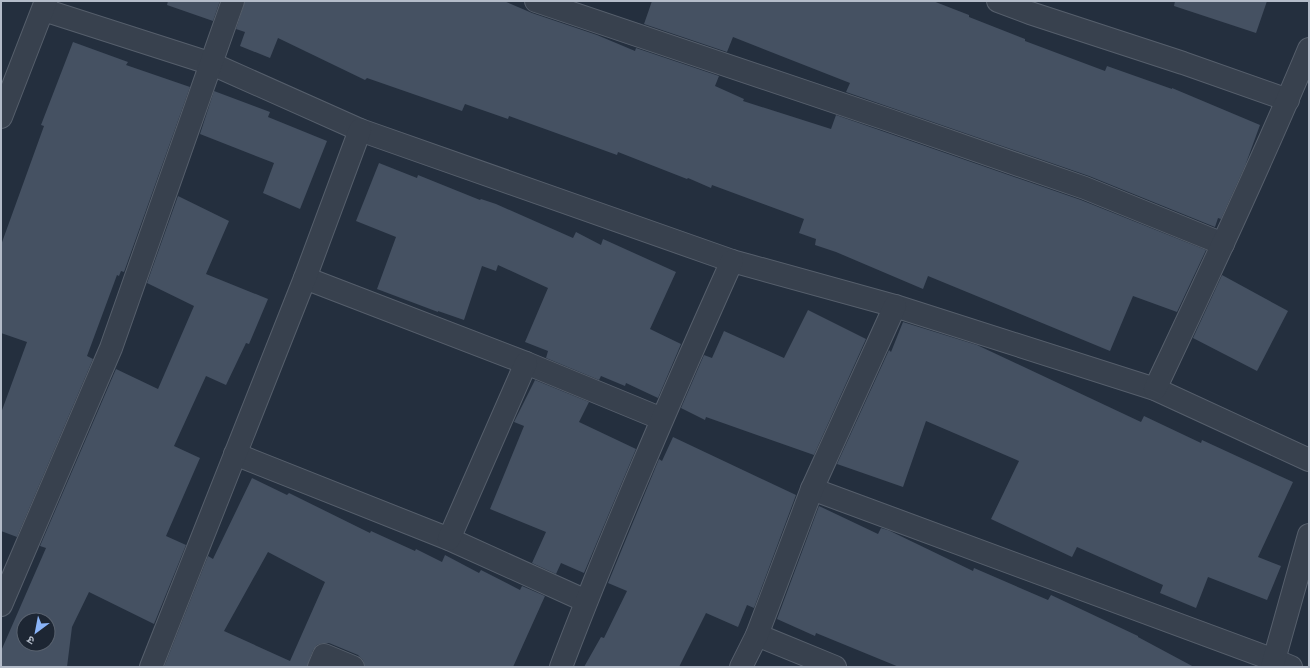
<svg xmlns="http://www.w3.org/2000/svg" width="1310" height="668" font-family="'Titillium Web','Noto Sans Devanagari',sans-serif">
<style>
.building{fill:#455162;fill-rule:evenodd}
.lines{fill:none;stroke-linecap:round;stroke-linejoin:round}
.street-casing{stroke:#565f6c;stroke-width:24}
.street{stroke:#38414e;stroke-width:22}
</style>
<rect width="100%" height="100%" fill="#242f3e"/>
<g class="building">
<polygon points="168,1 220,1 213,21 167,5"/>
<polygon points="245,1 504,1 532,13 597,35 635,51 636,48 719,76 715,86 744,99 743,101 831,129 836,115 1081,200 1206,250 1177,312 1133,296 1110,351 928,276 923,289 836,252 815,245 816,239 799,233 804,219 712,185 711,188 688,178 687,179 618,152 617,155 509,116 508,119 465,104 462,111 367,78 365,80 278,38 270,58 240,46 245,32 236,29"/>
<polygon points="652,1 933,1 969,15 969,17 1025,39 1025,41 1105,71 1107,66 1172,89 1172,88 1260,125 1245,166 1221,219 1218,218 1215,227 1089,176 846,92 850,83 733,37 727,52 644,24"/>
<polygon points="1175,1 1267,1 1256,33 1174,6"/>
<polygon points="73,42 128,62 126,65 190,87 124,272 121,271 119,276 117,275 87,356 93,359 17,537 1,531 1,413 27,342 1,333 1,245 44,126 41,125"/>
<polygon points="214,91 270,112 268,117 327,141 300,209 263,193 274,163 200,134"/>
<polygon points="379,163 417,178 418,175 480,200 481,199 496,204 573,238 576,232 601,245 603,239 676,272 650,329 681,344 658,398 626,383 625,386 601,376 599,380 546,358 548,351 525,342 548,288 498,265 496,271 482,266 464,320 438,311 438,312 377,289 396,237 356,221"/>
<path d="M 178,196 L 229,221 L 206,274 L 268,299 L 249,344 L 246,343 L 226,385 L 206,376 L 174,446 L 200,458 L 166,536 L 186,545 L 154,624 L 89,592 L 72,627 L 67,667 L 1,667 L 1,651 L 46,548 L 40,546 L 116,369 L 158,389 L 194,306 L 147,283 ZM 24,620 L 48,620 L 48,644 L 24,644 Z"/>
<polygon points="1222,275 1288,311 1257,371 1193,338"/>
<polygon points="808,310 866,339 814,455 706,417 705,420 681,408 704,355 712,358 724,331 784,358"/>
<polygon points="903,322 977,345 1141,422 1144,416 1201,443 1202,440 1293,482 1258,557 1281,566 1267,600 1208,577 1196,608 1160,593 1163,585 1077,547 1072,557 991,519 1019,461 926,421 903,487 837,464 889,350 891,352"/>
<polygon points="535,380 589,402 579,422 636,449 584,573 561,563 556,574 532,563 546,532 490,509 524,426 514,422"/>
<polygon points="673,437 796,495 754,608 747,605 738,627 706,613 679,667 584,667 601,637 604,638 627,591 608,583 659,459 662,461"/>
<path d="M 252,478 L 287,495 L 289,493 L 370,533 L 371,531 L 415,551 L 416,549 L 442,562 L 445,555 L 479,573 L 481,570 L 520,590 L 522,586 L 545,596 L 513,667 L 365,667 L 363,660 L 358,655 L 329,643 L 323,643 L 317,645 L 313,650 L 307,667 L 164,667 L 208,556 L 213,559 ZM 268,552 L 325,582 L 290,661 L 224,631 Z"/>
<polygon points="819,506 878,534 881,528 888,530 973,571 974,568 1048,600 1051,595 1138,636 1138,637 1194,667 899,667 816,633 815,636 777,619"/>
</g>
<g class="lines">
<defs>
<g id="street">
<polyline points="536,1 886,119 1085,188 1223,244"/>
<polyline points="998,1 1030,13 1183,63 1288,100"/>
<polyline points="44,10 212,64 360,130 732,261 895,306 1155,389 1309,460"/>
<polyline points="1,117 46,1"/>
<polyline points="305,278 526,363 662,419"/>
<path d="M 1155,389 C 1208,277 1261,164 1309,49"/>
<polyline points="235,454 449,539 586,601"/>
<polyline points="812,489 1274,660 1291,667"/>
<polyline points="449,539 526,363"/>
<polyline points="1,605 111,348 233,1"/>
<polyline points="757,635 835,667"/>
<polyline points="151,667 305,278 360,130"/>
<polyline points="319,667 324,655 353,667"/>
<path d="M 561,667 C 613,530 672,395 732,261"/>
<polyline points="741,667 757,635 812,489 895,306"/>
<polyline points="1272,667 1309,535"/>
</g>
</defs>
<use href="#street" class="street-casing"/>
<use href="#street" class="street"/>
</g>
<rect width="1310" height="668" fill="none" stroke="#b4bcc9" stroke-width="4"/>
<g transform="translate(36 632) rotate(212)"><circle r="19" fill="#1d2633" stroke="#59626f"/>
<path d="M0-3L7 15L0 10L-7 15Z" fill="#8ab4f8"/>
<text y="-6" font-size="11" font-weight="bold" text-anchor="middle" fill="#b4bcc9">उ</text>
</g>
</svg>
